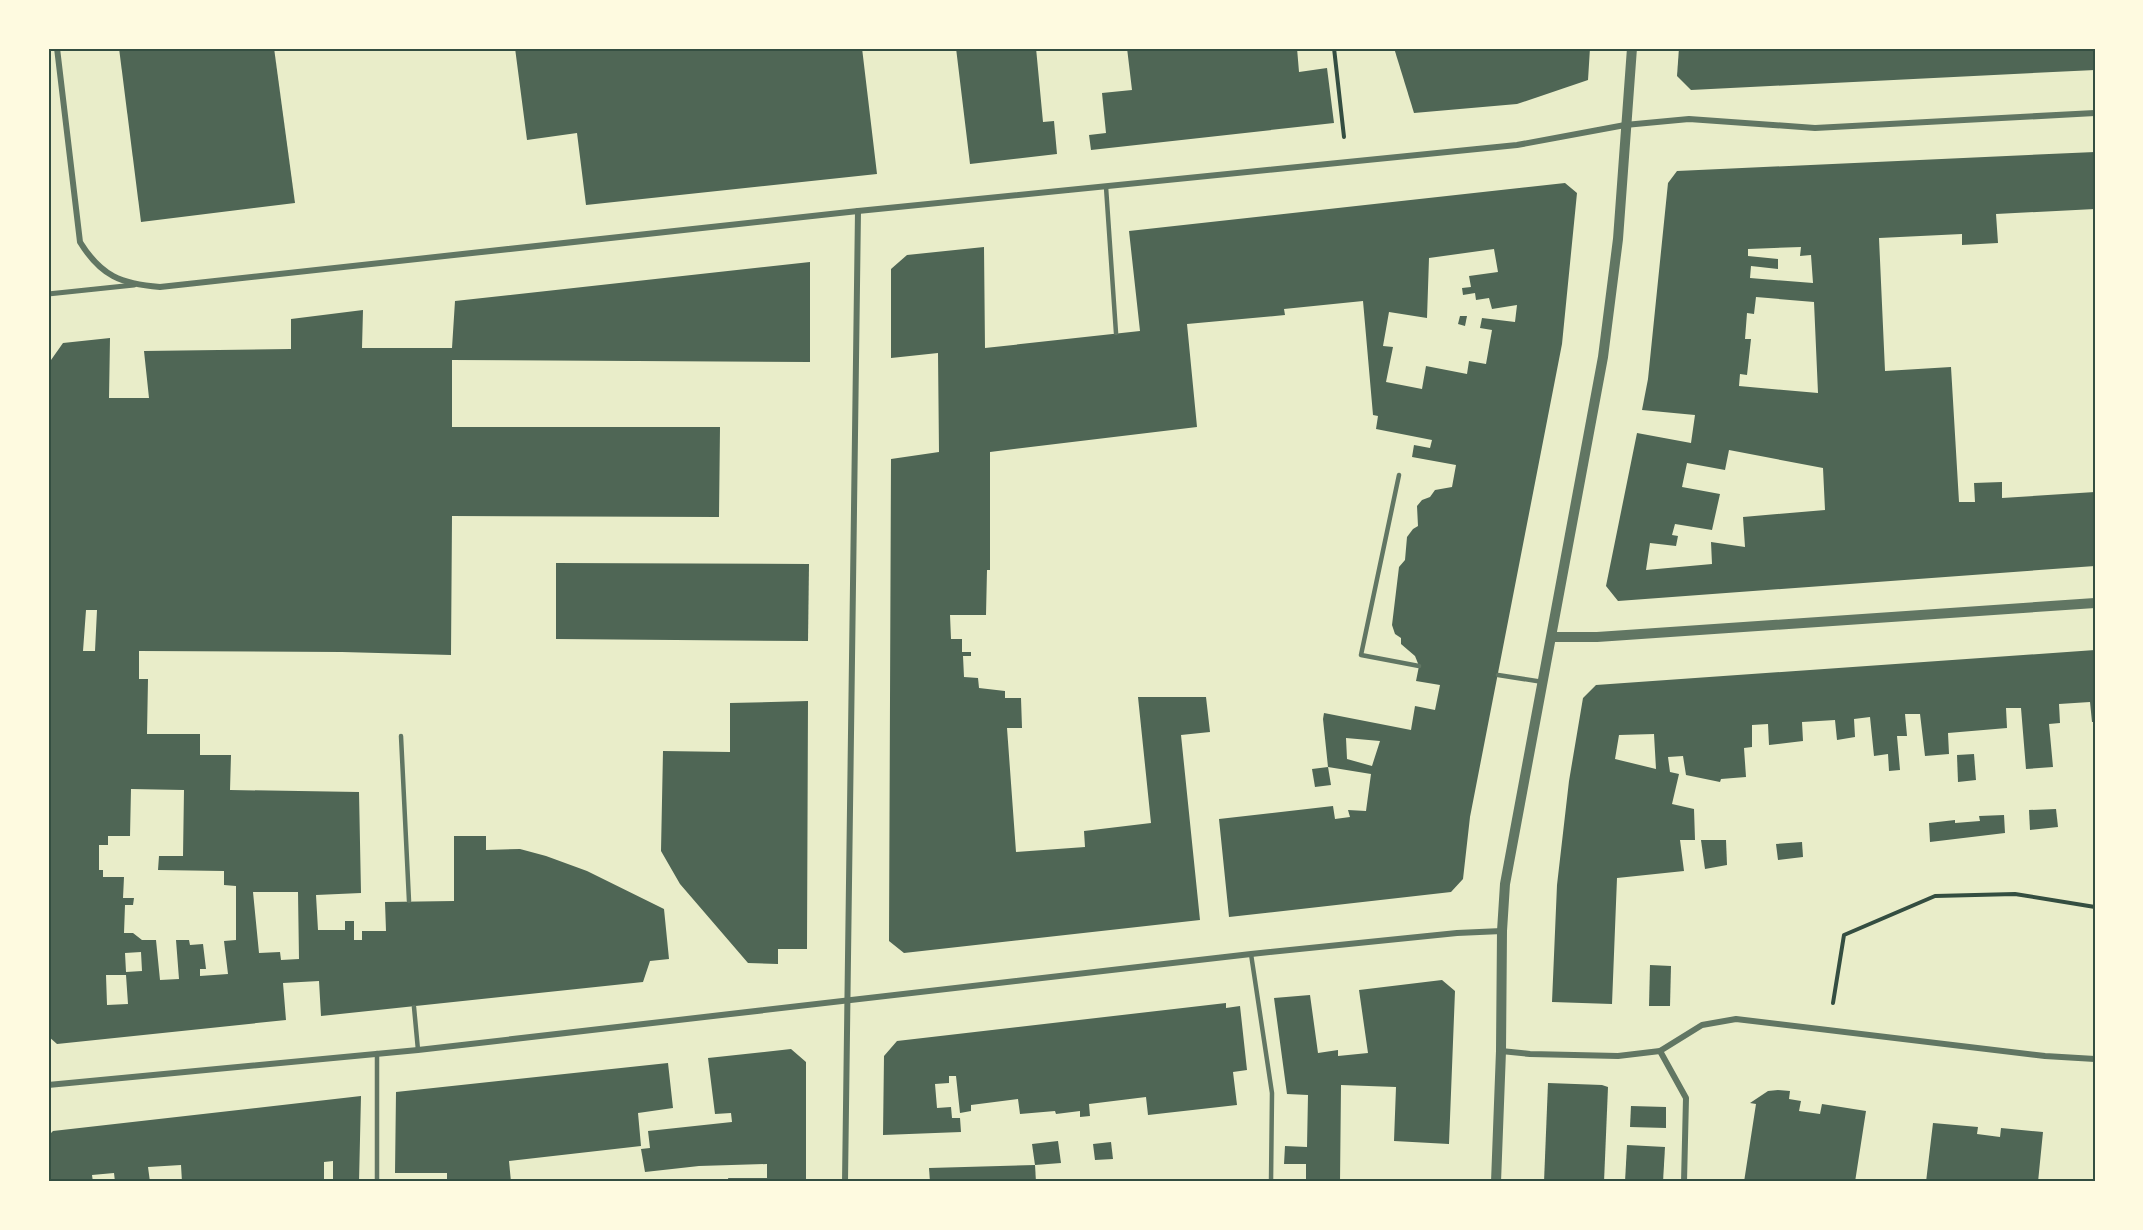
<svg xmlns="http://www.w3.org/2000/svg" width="2143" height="1230" font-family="Barlow,sans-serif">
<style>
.building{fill:#4f6655;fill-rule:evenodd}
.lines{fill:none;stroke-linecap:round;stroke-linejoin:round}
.path{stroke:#344e41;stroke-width:4}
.service{stroke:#617663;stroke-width:4.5}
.pedestrian{stroke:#617663;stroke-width:5}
.minor{stroke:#617663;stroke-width:6}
.tertiary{stroke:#617663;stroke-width:10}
.neatline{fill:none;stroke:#344e41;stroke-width:2}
</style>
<rect width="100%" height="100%" fill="#e9edc9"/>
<g class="building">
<polygon points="119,48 274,48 295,203 141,222"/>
<polygon points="515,48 862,48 877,174 586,205 577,133 527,140"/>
<polygon points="956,48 1036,48 1043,122 1054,121 1057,154 970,164"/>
<polygon points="1127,48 1297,48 1299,72 1327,68 1334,123 1091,150 1089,135 1106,133 1102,93 1132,90"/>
<polygon points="1394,48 1590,48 1588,80 1517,104 1414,113"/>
<polygon points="1679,48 2095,48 2095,70 1691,90 1677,76"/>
<path d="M 2095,152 L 2095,209 L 1996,214 L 1998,243 L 1962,245 L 1962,234 L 1879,238 L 1885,371 L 1951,367 L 1959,502 L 1975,502 L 1974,483 L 2002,482 L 2002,498 L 2095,492 L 2095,566 L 1618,601 L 1606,586 L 1637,433 L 1691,443 L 1695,415 L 1642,410 L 1648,379 L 1668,183 L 1677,171 ZM 1801,247 L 1800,256 L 1811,255 L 1813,283 L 1750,278 L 1751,266 L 1778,269 L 1778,259 L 1748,256 L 1748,249 ZM 1756,297 L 1814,302 L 1818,393 L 1739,386 L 1740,374 L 1747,375 L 1751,339 L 1745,339 L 1747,313 L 1754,314 ZM 1729,450 L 1823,468 L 1825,510 L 1743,517 L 1745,547 L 1711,542 L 1712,564 L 1646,570 L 1650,543 L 1676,546 L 1678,536 L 1672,535 L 1675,524 L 1712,530 L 1720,494 L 1682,487 L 1687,463 L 1725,470 Z"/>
<path d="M 1565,183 L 1577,193 L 1562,344 L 1470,817 L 1463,879 L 1451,892 L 1229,917 L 1219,819 L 1333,806 L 1335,819 L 1350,817 L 1348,810 L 1366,811 L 1371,774 L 1328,767 L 1323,719 L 1324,713 L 1411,730 L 1415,706 L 1435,710 L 1440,685 L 1416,681 L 1419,666 L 1415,656 L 1401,644 L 1401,638 L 1395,634 L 1392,625 L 1399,567 L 1405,560 L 1407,537 L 1413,529 L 1418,526 L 1417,506 L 1422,500 L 1430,497 L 1435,490 L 1452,487 L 1456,465 L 1412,457 L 1414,445 L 1430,448 L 1432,440 L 1376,429 L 1378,416 L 1373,415 L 1363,301 L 1284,309 L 1285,315 L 1187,324 L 1197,427 L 990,452 L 990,570 L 987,570 L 986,615 L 950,615 L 951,639 L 962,639 L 962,652 L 971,652 L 971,656 L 963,656 L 964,677 L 978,678 L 979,688 L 1005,691 L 1005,698 L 1021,698 L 1022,728 L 1007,728 L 1016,852 L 1085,847 L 1084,831 L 1151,823 L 1138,697 L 1206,697 L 1210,732 L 1181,735 L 1200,920 L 904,953 L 889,941 L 891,459 L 939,452 L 938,353 L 891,358 L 891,269 L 907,255 L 984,247 L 985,348 L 1140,331 L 1129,231 ZM 1494,249 L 1498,272 L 1469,276 L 1471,287 L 1462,288 L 1463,295 L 1475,293 L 1476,300 L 1489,298 L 1492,309 L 1517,305 L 1515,322 L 1482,318 L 1480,328 L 1492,330 L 1486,364 L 1469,361 L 1467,374 L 1426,366 L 1422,389 L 1386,382 L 1393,347 L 1383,346 L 1389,312 L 1427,318 L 1429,258 ZM 1346,738 L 1380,741 L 1372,766 L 1347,759 Z"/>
<path d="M 810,262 L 810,362 L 452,360 L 452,427 L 720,427 L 719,517 L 452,516 L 451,655 L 342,652 L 139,651 L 139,679 L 148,679 L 147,734 L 200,734 L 200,755 L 231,755 L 230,790 L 359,792 L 361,893 L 316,895 L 318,930 L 345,930 L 345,921 L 354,921 L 354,940 L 362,940 L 362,931 L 386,931 L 385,902 L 454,901 L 454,836 L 486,836 L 486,850 L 520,849 L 546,856 L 587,871 L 664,909 L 669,959 L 650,961 L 643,982 L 321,1016 L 319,981 L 283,983 L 286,1020 L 57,1044 L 48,1036 L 48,583 L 51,360 L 63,343 L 110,338 L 109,398 L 149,398 L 144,351 L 291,349 L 291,319 L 363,310 L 362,348 L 452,348 L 455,301 ZM 86,610 L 97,610 L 95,651 L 83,651 ZM 131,789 L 184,790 L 183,856 L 159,856 L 158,870 L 224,871 L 224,885 L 236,886 L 236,940 L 224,941 L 228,974 L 200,976 L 200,969 L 206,969 L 203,944 L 190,945 L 189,940 L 176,940 L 179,979 L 160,980 L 156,940 L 142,940 L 133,933 L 124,933 L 125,905 L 133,905 L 134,898 L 123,898 L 124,877 L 103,877 L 103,870 L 99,870 L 99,845 L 108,845 L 108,836 L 130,836 ZM 253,892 L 298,892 L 299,959 L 281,960 L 280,952 L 259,953 ZM 141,952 L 142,971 L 126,972 L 125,953 ZM 106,975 L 126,975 L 128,1004 L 107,1005 Z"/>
<polygon points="1460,316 1467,316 1465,326 1458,324"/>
<polygon points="556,563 809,564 808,641 556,639"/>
<path d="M 2095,650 L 2095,722 L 2092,722 L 2090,702 L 2059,704 L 2060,723 L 2049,724 L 2053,767 L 2026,769 L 2021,708 L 2006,708 L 2007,728 L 1948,733 L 1949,754 L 1925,756 L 1920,714 L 1905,714 L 1907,736 L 1897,736 L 1900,770 L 1889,771 L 1888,754 L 1874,756 L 1870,717 L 1854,719 L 1855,737 L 1837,740 L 1835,720 L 1802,722 L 1803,741 L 1769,745 L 1768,724 L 1752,725 L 1752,747 L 1744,748 L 1746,777 L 1721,779 L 1720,782 L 1686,775 L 1683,756 L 1668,757 L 1670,772 L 1679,774 L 1672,804 L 1694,809 L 1695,840 L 1680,840 L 1684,871 L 1617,878 L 1612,1004 L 1552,1002 L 1557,885 L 1569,781 L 1583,698 L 1596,685 ZM 1654,734 L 1656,769 L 1615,759 L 1619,735 Z"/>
<polygon points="808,701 807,949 778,949 778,964 748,963 680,884 661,851 663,751 730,752 730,703"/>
<polygon points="1974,754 1976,780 1958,782 1957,755"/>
<polygon points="1328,767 1331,785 1315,787 1312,769"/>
<polygon points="2056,809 2058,827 2030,830 2029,810"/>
<polygon points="2004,815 2005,833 1930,842 1929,823 1955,820 1955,823 1980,821 1979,816"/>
<polygon points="1701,840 1726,840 1727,865 1705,869"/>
<polygon points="1802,842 1803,857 1778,860 1776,844"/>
<polygon points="1650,965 1671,966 1670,1006 1649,1006"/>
<polygon points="1442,980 1455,991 1449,1144 1394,1141 1396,1087 1341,1085 1340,1182 1306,1182 1306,1164 1284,1164 1285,1146 1307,1147 1308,1095 1287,1094 1274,998 1310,995 1318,1053 1338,1050 1338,1056 1368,1053 1359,990"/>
<polygon points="1226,1003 1226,1008 1240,1006 1247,1070 1233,1072 1237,1105 1148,1115 1146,1097 1089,1104 1090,1116 1080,1117 1080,1111 1056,1114 1055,1111 1020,1114 1018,1099 971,1105 971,1111 960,1113 956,1076 949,1076 949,1083 935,1084 937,1108 951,1107 952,1118 960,1118 961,1132 883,1135 884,1056 897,1041"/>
<polygon points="791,1049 806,1062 806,1182 729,1182 728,1178 767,1178 767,1164 699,1166 645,1172 641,1149 650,1148 648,1131 732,1122 731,1113 715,1114 708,1058"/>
<polygon points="668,1063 673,1108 638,1113 641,1146 509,1161 511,1182 447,1182 447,1173 395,1173 396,1092"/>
<polygon points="1548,1083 1602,1085 1608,1087 1604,1182 1544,1182"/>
<polygon points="1778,1090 1790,1091 1789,1099 1801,1101 1799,1111 1820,1114 1822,1104 1866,1111 1855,1182 1744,1182 1756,1104 1750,1103 1768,1091"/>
<polygon points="361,1096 359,1182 333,1182 333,1161 324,1162 324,1182 182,1182 181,1165 148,1167 150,1182 115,1182 114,1173 92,1175 93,1182 48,1182 48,1136 53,1131"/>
<polygon points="1631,1106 1666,1107 1666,1128 1630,1127"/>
<polygon points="1933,1123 1978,1127 1977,1134 2000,1137 2001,1128 2043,1132 2038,1182 1926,1182"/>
<polygon points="1058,1141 1061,1163 1035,1165 1032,1144"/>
<polygon points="1111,1142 1113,1159 1095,1160 1093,1144"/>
<polygon points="1627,1145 1665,1147 1663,1182 1625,1182"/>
<polygon points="1035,1165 1036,1182 930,1182 929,1168"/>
</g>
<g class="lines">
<g class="path">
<polyline points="1334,48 1344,137"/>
<polyline points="1833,1003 1844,935 1935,896 2015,894 2095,907"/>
</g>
<g class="service">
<polyline points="1106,187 1116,333"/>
<polyline points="1399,475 1361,655 1419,666"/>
<polyline points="1498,675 1543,682"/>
<polyline points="401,736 409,901"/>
<polyline points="1251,954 1272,1093 1271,1182"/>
<polyline points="414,1007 418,1050"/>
<polyline points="377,1182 377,1053"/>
</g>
<polyline class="pedestrian" points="48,294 134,285"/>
<g class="minor">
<path d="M 57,48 L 80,242 C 101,276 121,284 160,287 L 858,211 L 1517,145 L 1625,125 L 1689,119 L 1815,128 L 2095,113"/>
<polyline points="1501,1051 1530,1054 1618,1056 1660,1051 1702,1025 1736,1019 2045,1056 2095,1059"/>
<polyline points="1660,1051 1686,1098 1684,1182"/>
<polyline points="48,1085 418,1050 1251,954 1457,933 1502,931"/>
<polyline points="845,1182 858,211"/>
</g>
<g class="tertiary">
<polyline points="1552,637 1597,637 2095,603"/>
<polyline points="1496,1182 1501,1051 1502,931 1505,884 1603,357 1618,239 1632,48"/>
</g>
</g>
<rect width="2143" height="1230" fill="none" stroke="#fefae0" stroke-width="99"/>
<rect x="50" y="50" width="2044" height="1130" class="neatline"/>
</svg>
